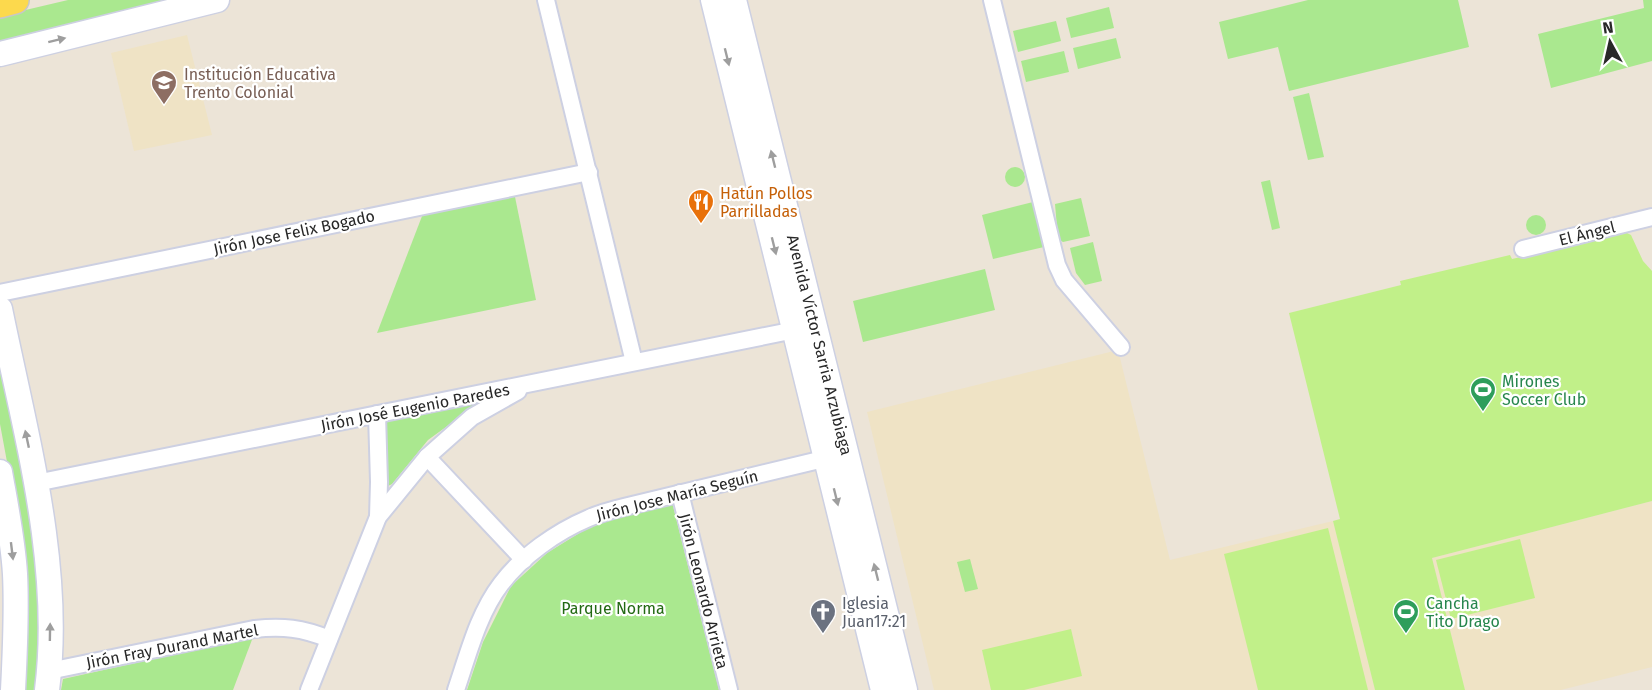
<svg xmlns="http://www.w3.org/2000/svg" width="1652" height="690" font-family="'Fira Sans',sans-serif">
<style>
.education{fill:#efe3c5}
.green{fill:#aae88f}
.pitch{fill:#c1f089}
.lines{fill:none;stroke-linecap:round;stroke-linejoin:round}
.street-casing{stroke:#cdd0e2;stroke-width:20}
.secondary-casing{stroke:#cdd0e2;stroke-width:27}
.primary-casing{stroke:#c7c7c7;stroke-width:30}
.street{stroke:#fff;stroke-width:16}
.secondary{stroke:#fff;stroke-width:24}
.primary{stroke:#fcd94d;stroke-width:27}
.oneway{fill:#9e9e9e}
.labels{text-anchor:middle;stroke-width:4.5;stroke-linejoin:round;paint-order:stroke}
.education-label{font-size:16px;fill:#785e54;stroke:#fff;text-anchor:start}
.food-label{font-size:16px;fill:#c56008;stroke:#fff;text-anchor:start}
.street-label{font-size:16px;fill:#282828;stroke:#fff}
.leisure-label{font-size:16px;fill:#27864d;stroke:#fff;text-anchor:start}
.worship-label{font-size:16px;fill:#5b616d;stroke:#fff;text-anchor:start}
.park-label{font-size:16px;fill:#226913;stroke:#fff}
</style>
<rect width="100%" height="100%" fill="#ece4d7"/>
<g class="education">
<polygon points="187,35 212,135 134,151 111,53"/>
<polygon points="1118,350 1170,560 1333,521 1375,690 934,690 867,412"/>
<polygon points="1652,501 1652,667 1561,690 1465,690 1432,558"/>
</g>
<g class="green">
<polygon points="68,0 172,0 0,43 0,16"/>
<polygon points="1308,0 1458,0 1469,47 1289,91 1278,47 1228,59 1219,22"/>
<polygon points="1643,0 1652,0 1652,61 1551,88 1538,34 1644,8"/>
<polygon points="1109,7 1114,28 1071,38 1066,18"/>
<polygon points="1056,21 1061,41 1018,52 1013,31"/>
<polygon points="1116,38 1121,58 1078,69 1073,48"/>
<polygon points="1064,51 1069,72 1026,82 1021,61"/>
<polygon points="1309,93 1324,157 1308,160 1293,97"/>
<circle cx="1015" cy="177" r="10"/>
<polygon points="1270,180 1280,228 1272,230 1261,182"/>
<polygon points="514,192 536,300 377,333 424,211"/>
<polygon points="1081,198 1090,236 1063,242 1058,239 1055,204"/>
<polygon points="1033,202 1044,247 993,259 982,215"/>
<circle cx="1536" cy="225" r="10"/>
<polygon points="1093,242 1102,281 1085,285 1076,273 1070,248"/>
<polygon points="985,269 995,310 863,342 853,301"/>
<polygon points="0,357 29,485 38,603 38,662 34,690 20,690 12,489 0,424"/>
<polygon points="496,398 457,419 428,440 392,484 386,487 387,421"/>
<polygon points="672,502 719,690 467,690 483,642 511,586 547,553 594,524"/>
<polygon points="970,559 978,589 965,592 957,562"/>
<polygon points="253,637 233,690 61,690 63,679"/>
</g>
<g class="pitch">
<polygon points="1625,232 1631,235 1643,261 1652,271 1652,501 1432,558 1465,690 1375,690 1333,521 1340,519 1289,313 1401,285 1400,281 1510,255 1512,259"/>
<polygon points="1328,528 1368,690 1258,690 1224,554"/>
<polygon points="1520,539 1535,598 1451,619 1436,560"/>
<polygon points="1071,629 1082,676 1024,690 991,690 982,650"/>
</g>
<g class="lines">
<defs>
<g id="street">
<polyline points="546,0 634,362"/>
<polyline points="992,0 1057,265 1064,280 1121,347"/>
<polyline points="1523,249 1652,217"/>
<polyline points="0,293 589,172"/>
<polyline points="377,414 379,482 378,517"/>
<polyline points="427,457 524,560"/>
<polyline points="36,483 795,330"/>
<polyline points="680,493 729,690"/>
<path d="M 49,671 L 254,629 C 283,626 302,628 329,639"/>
<polyline points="309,690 378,517 427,457 472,417 518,391"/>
<path d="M 456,690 C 468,655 478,614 501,584 C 522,556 556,532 589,518 C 600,513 612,510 624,507 L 836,456"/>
</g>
<g id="secondary">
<polyline points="713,0 883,690"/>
<polyline points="734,0 905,690"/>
<polyline points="0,54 217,0"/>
<path d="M 0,309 C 25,432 63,565 47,690"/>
<path d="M 0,472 C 6,506 13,540 15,574 C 17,613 15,651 13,690"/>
</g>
<polyline id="primary" points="0,4 15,0"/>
</defs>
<use href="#street" class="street-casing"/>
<use href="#secondary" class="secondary-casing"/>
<use href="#primary" class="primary-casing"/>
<use href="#street" class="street"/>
<use href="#secondary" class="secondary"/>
<use href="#primary" class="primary"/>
</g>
<defs><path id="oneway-solid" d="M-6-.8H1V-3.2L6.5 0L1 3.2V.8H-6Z" transform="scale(1.5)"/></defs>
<g class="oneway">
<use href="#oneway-solid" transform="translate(57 40) rotate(-14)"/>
<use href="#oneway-solid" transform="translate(727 57) rotate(76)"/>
<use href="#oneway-solid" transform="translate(773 159) rotate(-104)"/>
<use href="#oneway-solid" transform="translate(774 246) rotate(76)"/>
<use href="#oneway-solid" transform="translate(27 439) rotate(-102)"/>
<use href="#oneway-solid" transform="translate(836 497) rotate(76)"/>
<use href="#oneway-solid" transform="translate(12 551) rotate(83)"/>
<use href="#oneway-solid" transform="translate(876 572) rotate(-104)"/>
<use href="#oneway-solid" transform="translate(50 632) rotate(-89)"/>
</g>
<defs>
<symbol id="school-pin" viewBox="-11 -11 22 30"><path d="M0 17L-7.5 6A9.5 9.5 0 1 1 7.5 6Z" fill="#8d6e63" stroke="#fff"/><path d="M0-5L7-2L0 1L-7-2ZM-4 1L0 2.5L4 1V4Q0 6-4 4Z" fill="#fff"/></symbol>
<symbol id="restaurant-pin" viewBox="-11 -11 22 30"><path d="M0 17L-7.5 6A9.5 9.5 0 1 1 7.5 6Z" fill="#e8710a" stroke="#fff"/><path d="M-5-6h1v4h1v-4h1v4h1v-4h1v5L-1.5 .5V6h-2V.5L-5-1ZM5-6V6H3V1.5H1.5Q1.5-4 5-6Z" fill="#fff"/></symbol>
<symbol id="stadium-pin" viewBox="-11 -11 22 30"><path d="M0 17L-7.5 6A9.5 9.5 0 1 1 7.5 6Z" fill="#2e9e5b" stroke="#fff"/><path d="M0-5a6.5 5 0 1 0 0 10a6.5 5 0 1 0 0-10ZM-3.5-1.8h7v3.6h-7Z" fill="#fff"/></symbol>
<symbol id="church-pin" viewBox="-11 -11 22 30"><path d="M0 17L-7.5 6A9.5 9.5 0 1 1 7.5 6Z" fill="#6b7280" stroke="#fff"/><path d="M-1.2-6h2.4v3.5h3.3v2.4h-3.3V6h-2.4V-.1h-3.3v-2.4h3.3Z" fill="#fff"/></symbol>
</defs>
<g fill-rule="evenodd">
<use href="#school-pin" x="149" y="68" width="30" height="40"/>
<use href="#restaurant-pin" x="686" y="187" width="30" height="40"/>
<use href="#stadium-pin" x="1468" y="375" width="30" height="40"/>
<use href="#church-pin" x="808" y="597" width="30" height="40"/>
<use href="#stadium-pin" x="1391" y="597" width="30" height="40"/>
</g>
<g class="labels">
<g class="education-label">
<text x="184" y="80">Institución Educativa<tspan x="184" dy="18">Trento Colonial</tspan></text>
</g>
<g class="food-label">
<text x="720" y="199">Hatún Pollos<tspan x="720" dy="18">Parrilladas</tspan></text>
</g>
<g class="street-label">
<text transform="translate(294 232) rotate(-12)" y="6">Jirón Jose Felix Bogado</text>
<text transform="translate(1587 233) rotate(-14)" y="6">El Ángel</text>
<text transform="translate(820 345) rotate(76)" y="6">Avenida Víctor Sarria Arzubiaga</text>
<text transform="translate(415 407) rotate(-11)" y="6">Jirón José Eugenio Paredes</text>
<text transform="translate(677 495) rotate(-14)" y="6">Jirón Jose María Seguín</text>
<text transform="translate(704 591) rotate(76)" y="6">Jirón Leonardo Arrieta</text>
<text transform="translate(172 646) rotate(-11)" y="6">Jirón Fray Durand Martel</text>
</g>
<g class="leisure-label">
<text x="1502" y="387">Mirones<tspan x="1502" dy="18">Soccer Club</tspan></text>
<text x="1426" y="609">Cancha<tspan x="1426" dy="18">Tito Drago</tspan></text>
</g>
<g class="worship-label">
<text x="842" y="609">Iglesia<tspan x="842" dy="18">Juan17:21</tspan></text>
</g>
<g class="park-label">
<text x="613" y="614">Parque Norma</text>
</g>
</g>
<g transform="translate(1610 42) rotate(352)" stroke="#ffffff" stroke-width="4.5" paint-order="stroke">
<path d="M0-4.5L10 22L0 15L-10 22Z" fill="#282828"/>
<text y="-9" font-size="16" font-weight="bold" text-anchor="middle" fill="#282828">N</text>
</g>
</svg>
